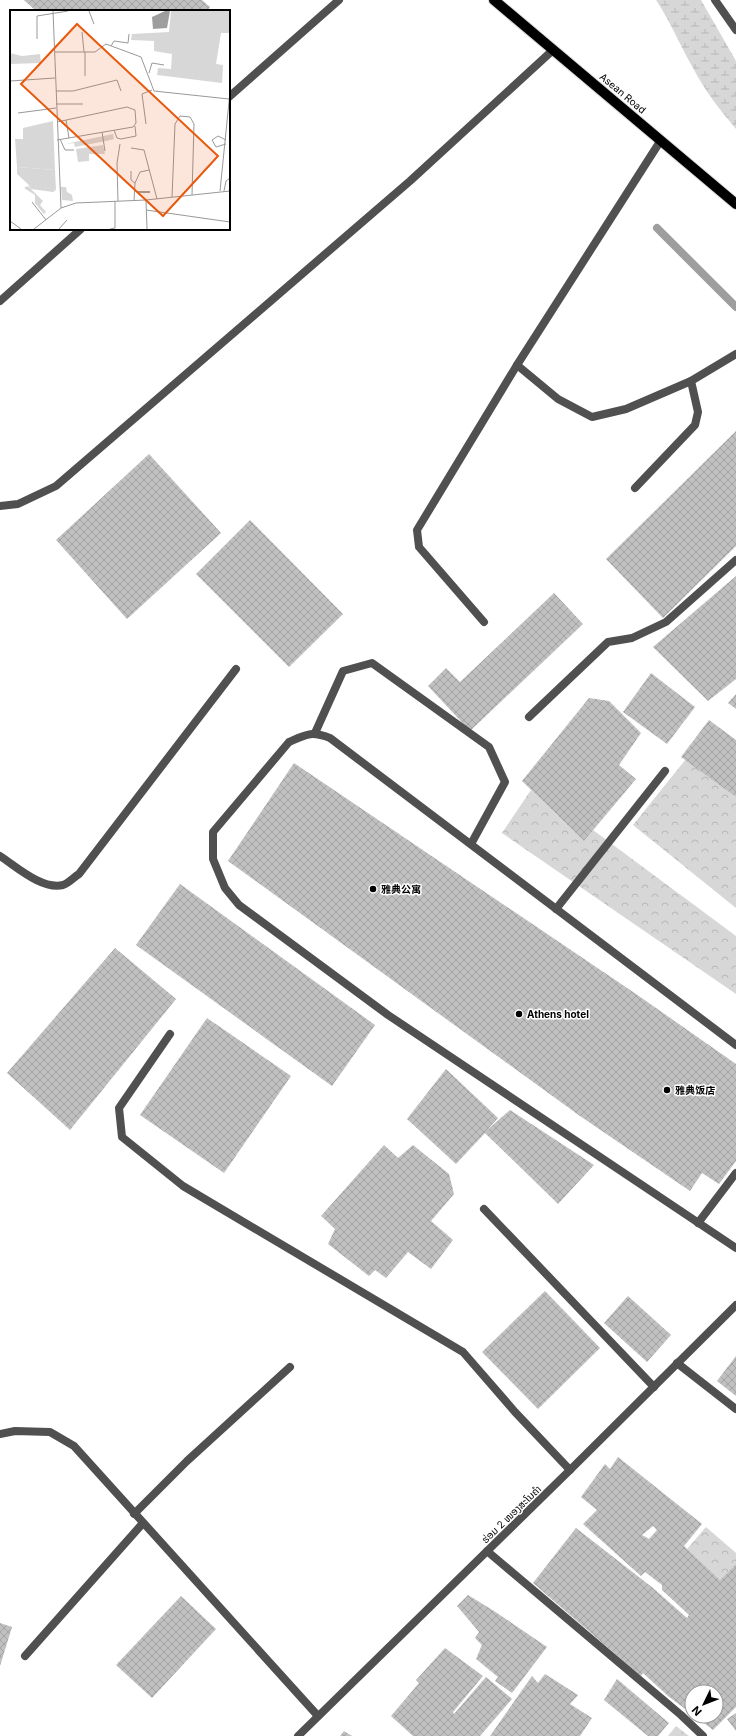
<svg xmlns="http://www.w3.org/2000/svg" width="736" height="1736" font-family="Inter,'Noto Sans SC','Noto Sans Lao',sans-serif">
<style>
.forest{fill:url(#forest-crowns)}
.wetland{fill:url(#wetland-marsh)}
.lines{fill:none;stroke-linecap:round;stroke-linejoin:round}
.stream{stroke:#9e9e9e;stroke-width:8}
.building{fill:url(#building-cross-hatch);fill-rule:evenodd}
.primary-casing{stroke:#dbdbdb;stroke-width:12}
.lane{stroke:#505050;stroke-width:8}
.street{stroke:#505050;stroke-width:8}
.primary{stroke:#000;stroke-width:10}
.poi-dot{fill:#000;stroke:#fff;stroke-width:1.5}
.labels{text-anchor:middle;stroke-width:3;stroke-linejoin:round;paint-order:stroke}
.street-label{font-size:10px;fill:#000;stroke:#fff}
.poi-label{font-size:10px;font-weight:bold;fill:#000;stroke:#fff;text-anchor:start}
.inset-river{fill:none;stroke:#9e9e9e;stroke-width:2}
.inset-road{fill:none;stroke:#999;stroke-width:1}
.view{fill:#e8590c;fill-opacity:0.15;stroke:#e8590c;stroke-width:2}
.inset-edge{fill:none;stroke:#000;stroke-width:2}
</style>
<defs>
<pattern id="forest-crowns" width="20" height="18" patternUnits="userSpaceOnUse"><rect width="20" height="18" fill="#d7d7d7"/><path d="M2 6a3 3 0 1 1 6 0M12 15a3 3 0 1 1 6 0" fill="none" stroke="#b7b7b7"/></pattern>
<pattern id="wetland-marsh" width="20" height="14" patternUnits="userSpaceOnUse"><rect width="20" height="14" fill="#d7d7d7"/><path d="M1 5h8M5 5V1M11 12h8M15 12V8" fill="none" stroke="#b7b7b7"/></pattern>
<pattern id="building-cross-hatch" width="8" height="8" patternUnits="userSpaceOnUse"><rect width="8" height="8" fill="#c0c0c0"/><path d="M0 0l8 8M0 8l8-8" fill="none" stroke="#a3a3a3"/></pattern>
</defs>
<rect width="100%" height="100%" fill="#fff"/>
<g class="forest">
<polygon points="686,759 736,797 736,908 633,825"/>
<polygon points="531,790 584,841 593,830 736,936 736,994 502,833"/>
<polygon points="706,1527 736,1553 736,1564 720,1580 687,1549"/>
<polygon points="676,1726 689,1736 668,1736"/>
</g>
<path class="wetland" d="M 656,0 L 701,0 L 736,61 L 736,129 C 720,110 705,91 693,68 C 680,45 671,23 656,0 Z"/>
<g class="lines">
<polyline class="stream" points="657,228 736,307"/>
</g>
<g class="building">
<polygon points="24,0 202,0 210,7 207,11 36,11"/>
<polygon points="736,431 736,546 663,618 606,559"/>
<polygon points="149,454 221,533 127,619 56,540"/>
<polygon points="250,520 343,614 289,667 196,574"/>
<polygon points="736,576 736,679 708,701 653,647"/>
<polygon points="554,593 583,624 470,731 428,686 446,668 460,682"/>
<polygon points="651,673 695,707 667,744 623,712"/>
<polygon points="736,694 736,709 728,703"/>
<polygon points="589,698 609,701 641,733 619,765 636,779 584,841 522,781"/>
<polygon points="709,720 736,740 736,797 681,757"/>
<polygon points="294,763 636,994 736,1064 736,1161 719,1184 702,1173 690,1191 580,1116 228,861"/>
<polygon points="180,884 375,1025 332,1086 136,945"/>
<polygon points="115,948 176,999 70,1130 7,1073"/>
<polygon points="207,1018 291,1076 224,1173 140,1115"/>
<polygon points="446,1069 498,1118 487,1130 510,1110 594,1165 558,1204 485,1133 456,1164 407,1119"/>
<polygon points="384,1145 398,1158 413,1145 449,1174 454,1194 431,1221 453,1240 431,1269 408,1252 386,1278 375,1270 369,1276 328,1244 335,1229 321,1216"/>
<polygon points="545,1291 600,1348 538,1409 482,1352"/>
<polygon points="628,1296 671,1335 647,1362 604,1323"/>
<polygon points="736,1356 736,1396 717,1381"/>
<path d="M 618,1457 L 702,1524 L 684,1546 L 720,1580 L 736,1564 L 736,1707 L 713,1730 L 695,1716 L 716,1716 L 716,1692 L 692,1692 L 692,1714 L 668,1696 L 643,1673 L 641,1676 L 533,1583 L 576,1528 L 653,1588 L 687,1618 L 689,1615 L 662,1590 L 662,1585 L 645,1572 L 641,1576 L 583,1524 L 597,1510 L 581,1497 L 605,1464 L 610,1469 ZM 653,1526 L 657,1530 L 649,1539 L 642,1535 Z"/>
<polygon points="468,1595 494,1611 547,1647 512,1693 495,1681 498,1677 476,1659 482,1645 475,1638 479,1632 457,1606"/>
<polygon points="181,1596 216,1629 152,1698 116,1665"/>
<polygon points="0,1623 12,1627 0,1666"/>
<polygon points="445,1648 483,1676 453,1712 454,1714 486,1677 512,1699 480,1736 413,1736 391,1716 419,1683 416,1680"/>
<polygon points="545,1674 578,1695 570,1704 592,1718 580,1736 490,1736 532,1676 538,1683"/>
<polygon points="617,1679 669,1723 658,1736 648,1736 604,1700"/>
<polygon points="736,1713 736,1731 727,1719"/>
<polygon points="344,1731 352,1736 340,1736"/>
</g>
<g class="lines">
<defs>
<polyline id="primary" points="494,0 736,204"/>
</defs>
<use href="#primary" class="primary-casing"/>
<g class="lane">
<polyline points="229,97 339,0"/>
<polyline points="0,301 81,229"/>
<polyline points="517,365 558,399 592,417 626,409 691,381"/>
<polyline points="635,488 695,425 698,412 691,381 736,354"/>
<polyline points="0,506 18,504 56,486 410,181 553,50"/>
<polyline points="484,622 419,547 417,530 517,365 661,140"/>
<polyline points="529,717 608,642 632,638 666,622 736,560"/>
<polyline points="315,733 343,671 372,663 489,747 505,782 471,844"/>
<path d="M 0,856 C 17,867 42,890 63,885 C 69,883 74,877 79,874 L 236,669"/>
<polyline points="556,909 665,771"/>
<polyline points="170,1034 119,1108 122,1137 183,1186 463,1352 515,1412 570,1470"/>
<path d="M 736,1045 L 330,738 C 311,731 307,734 289,742 L 213,832 L 213,859 L 225,888 L 239,905 L 388,1015 L 736,1248"/>
<polyline points="484,1209 654,1387"/>
<polyline points="698,1223 736,1173"/>
<polyline points="677,1363 736,1409"/>
<polyline points="25,1656 143,1523"/>
</g>
<g class="street">
<polyline points="715,0 736,30"/>
<polyline points="0,1434 15,1431 50,1432 74,1446 318,1716"/>
<polyline points="134,1514 187,1461 290,1367"/>
<polyline points="487,1551 681,1715 703,1736"/>
<polyline points="298,1736 570,1470 736,1305"/>
</g>
<use href="#primary" class="primary"/>
</g>
<g class="poi-dot">
<circle cx="373" cy="889" r="4"/>
<circle cx="519" cy="1014" r="4"/>
<circle cx="667" cy="1090" r="4"/>
</g>
<g class="labels">
<g class="street-label">
<text transform="translate(623 93) rotate(40)" y="4">Asean Road</text>
<text transform="translate(511 1514) rotate(-44)" y="4">ຮ່ອມ 2 ໜອງສະໂນຄໍາ</text>
</g>
<g class="poi-label">
<text x="381" y="893">雅典公寓</text>
<text x="527" y="1018">Athens hotel</text>
<text x="675" y="1094">雅典饭店</text>
</g>
</g>
<g transform="translate(10 10)">
<rect width="220" height="220" fill="#fff"/>
<path d="M 161,1 L 220,1 L 220,23 L 211,23 L 206,54 L 213,55 L 212,73 L 147,65 L 148,58 L 161,59 L 162,44 L 144,41 L 144,31 L 121,30 L 122,24 L 159,22 ZM 7,157 L 45,160 L 46,180 L 18,174 L 7,164 Z" fill="#d7d7d7"/>
<path d="M 103,124 L 104,129 L 96,131 L 65,137 L 64,133 L 55,134 ZM 93,135 L 95,144 L 79,144 L 79,151 L 68,152 L 66,139 ZM 18,174 L 21,174 L 46,180 L 43,182 L 21,179 ZM 51,177 L 56,177 L 57,182 L 62,185 L 63,191 L 52,190 Z" fill="#d7d7d7"/>
<path d="M 0,43 L 12,46 L 30,44 L 31,53 L 0,54 Z" fill="#d7d7d7"/>
<path d="M 43,111 L 45,160 L 7,157 L 5,129 L 13,129 L 13,118 ZM 18,176 L 33,191 L 30,195 L 36,202 L 34,204 L 25,193 L 25,185 L 14,178 Z" fill="#d7d7d7"/>
<path d="M 155,1 L 160,1 L 157,18 L 143,19 L 142,7 Z" fill="#9e9e9e"/>
<path class="inset-river" d="M 127,182 L 140,182"/>
<path class="inset-road" d="M 43,1 L 51,198M 79,1 L 84,14M 72,22 L 74,42M 27,29 L 27,6 L 58,1M 101,36 L 104,31 L 118,33 L 119,24M 45,42 L 85,42 L 96,34 L 131,47 L 144,81 L 219,89M 75,42 L 75,66M 139,63 L 142,53 L 154,55M 0,71 L 45,68M 46,81 L 63,81 L 107,70 L 111,81M 46,94 L 73,94M 8,103 L 46,98M 56,110 L 59,128M 47,112 L 117,97 L 125,100 L 126,113 L 123,117 L 47,130M 136,114 L 132,84 L 142,80M 104,120 L 107,128 L 111,129 L 126,126 L 125,116M 92,122 L 95,141M 50,129 L 55,140 L 64,140M 216,134 L 206,137 L 202,130 L 208,126 L 216,130M 121,138 L 134,140 L 147,189M 121,161 L 121,170 L 125,173 L 124,191M 125,173 L 130,162 L 139,160M 210,181 L 220,82M 214,181 L 216,171 L 220,168M 162,187 L 165,114 L 170,106 L 180,107 L 184,114 L 182,185M 136,190 L 137,219M 108,191 L 107,153 L 110,134M 22,192 L 36,210M 136,200 L 220,212M 0,211 L 11,219M 24,219 L 51,198 L 66,193 L 136,190 L 220,181M 49,219 L 57,210M 100,219 L 105,218 L 105,191"/>
<path class="view" d="M 67,14 L 208,146 L 153,206 L 11,74 Z"/>
<rect width="220" height="220" class="inset-edge"/>
</g>
<g transform="translate(704 1704) rotate(227)"><circle r="19" fill="#ffffff" stroke="#999999"/>
<path d="M0-3L7 15L0 10L-7 15Z" fill="#000000"/>
<text y="-6" font-size="11" font-weight="bold" text-anchor="middle" fill="#000000">N</text>
</g>
</svg>
